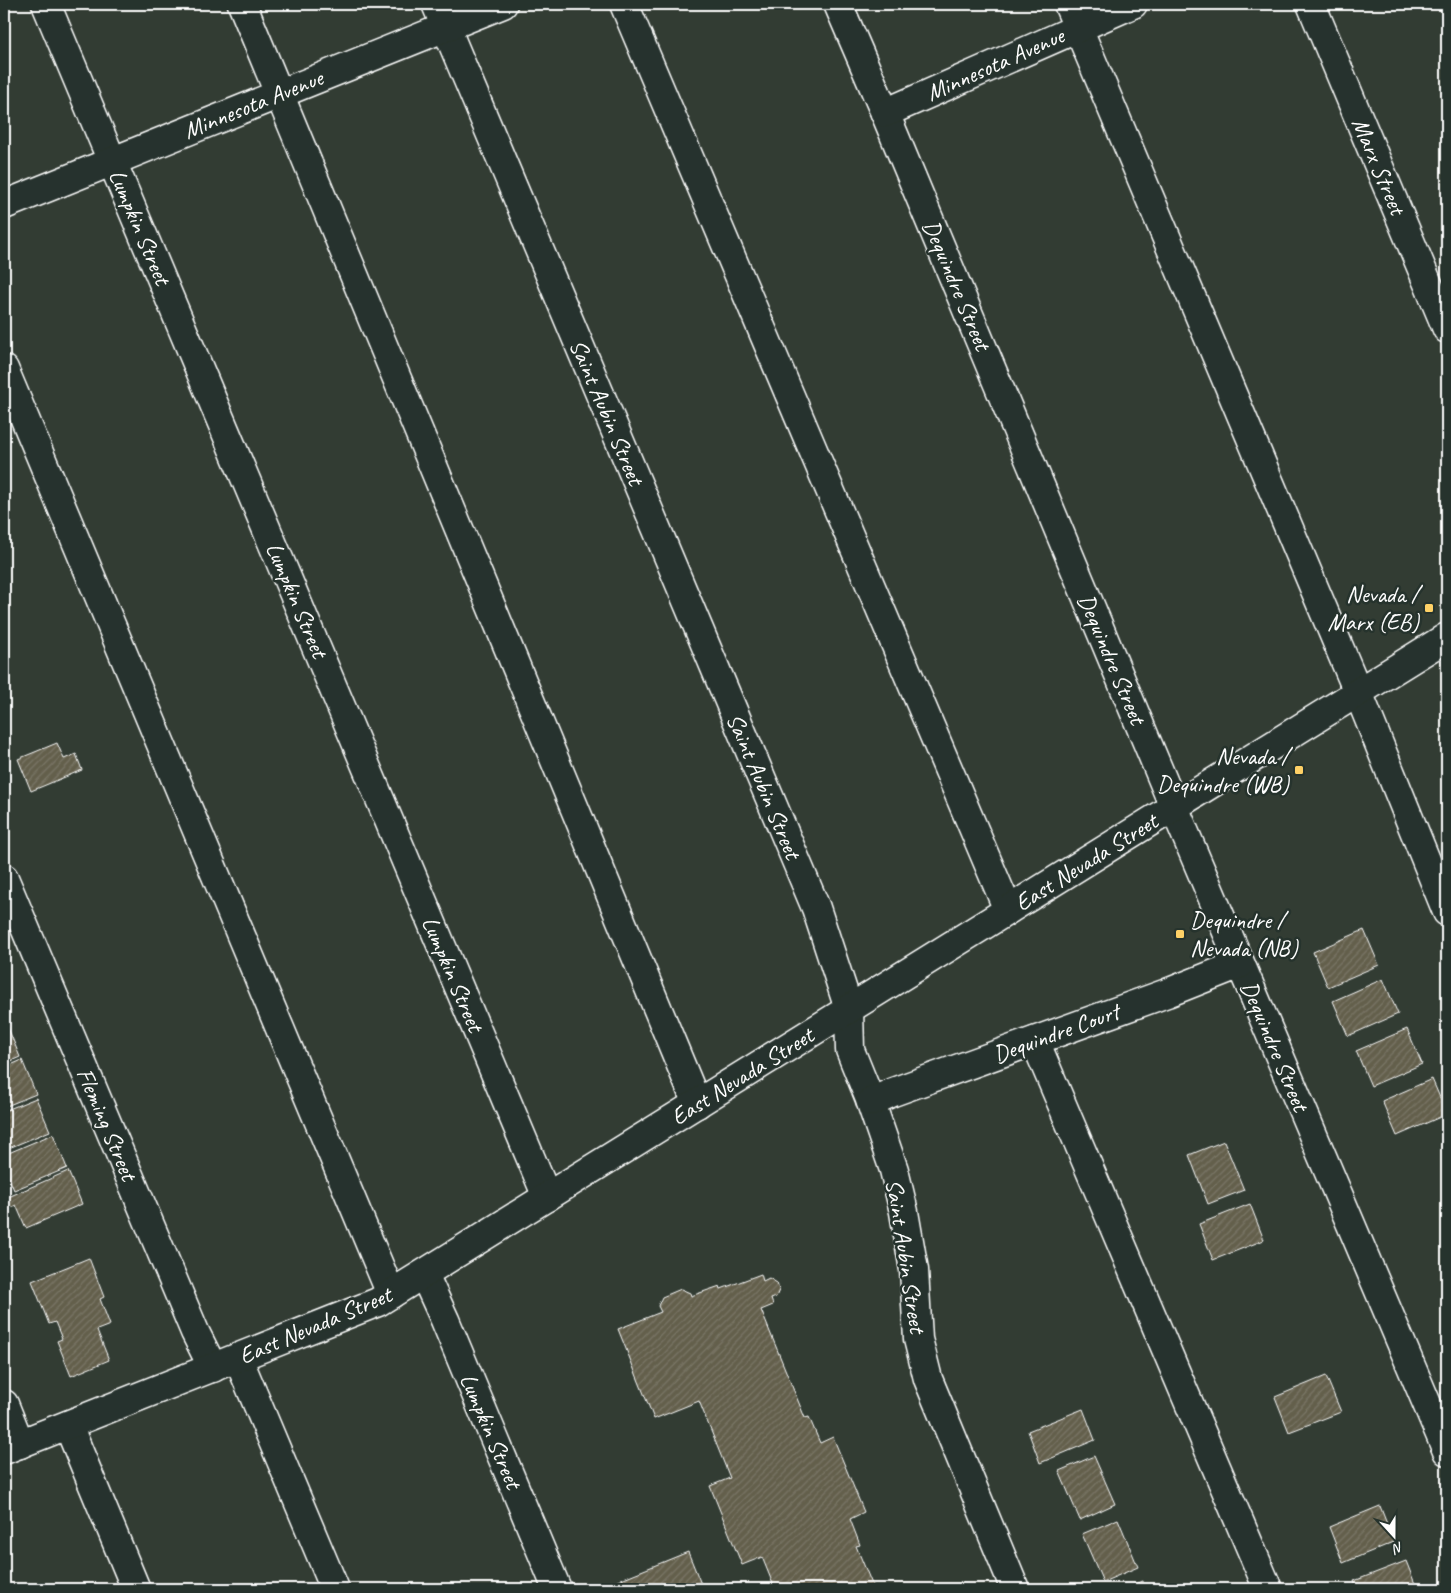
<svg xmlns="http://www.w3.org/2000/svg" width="1451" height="1593" font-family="Caveat,sans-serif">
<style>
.building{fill:url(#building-hatch);stroke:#fff}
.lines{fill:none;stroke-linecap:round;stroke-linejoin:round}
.minor-casing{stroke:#fff;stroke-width:31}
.minor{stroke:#26332d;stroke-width:28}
.poi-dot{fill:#ffd166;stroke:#26332d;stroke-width:2}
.labels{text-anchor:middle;stroke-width:5;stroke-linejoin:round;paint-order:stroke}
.street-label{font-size:24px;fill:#fff;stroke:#26332d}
.poi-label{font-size:24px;fill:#fff;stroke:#26332d;text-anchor:end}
</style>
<defs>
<pattern id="building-hatch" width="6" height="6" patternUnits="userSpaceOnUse" patternTransform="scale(1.25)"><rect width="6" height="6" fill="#635f4c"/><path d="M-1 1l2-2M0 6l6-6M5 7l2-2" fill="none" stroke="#7a7767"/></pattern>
</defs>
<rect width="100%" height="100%" fill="#323c33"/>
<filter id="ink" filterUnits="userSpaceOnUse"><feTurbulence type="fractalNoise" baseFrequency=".02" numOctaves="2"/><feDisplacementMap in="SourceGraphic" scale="10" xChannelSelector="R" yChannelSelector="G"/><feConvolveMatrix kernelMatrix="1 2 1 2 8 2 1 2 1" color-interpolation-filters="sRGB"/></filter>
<g filter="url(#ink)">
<g class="building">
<polygon points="57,743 64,759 76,754 82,770 31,791 18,759"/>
<polygon points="1364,930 1379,965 1328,987 1313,952"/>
<polygon points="1383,979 1398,1014 1348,1036 1333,1001"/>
<polygon points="6,1023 20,1057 4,1064 4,1024"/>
<polygon points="1407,1029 1422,1064 1371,1086 1356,1051"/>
<polygon points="22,1060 36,1094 4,1107 4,1068"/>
<polygon points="1432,1079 1447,1114 1397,1136 1382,1101"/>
<polygon points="36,1098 50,1131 4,1150 4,1111"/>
<polygon points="53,1134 67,1168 14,1190 4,1166 4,1155"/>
<polygon points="1224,1141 1244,1190 1208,1204 1189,1155"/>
<polygon points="68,1171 82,1204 26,1228 16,1205 10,1208 6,1198"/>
<polygon points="1250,1204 1264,1240 1213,1260 1199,1224"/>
<polygon points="89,1258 104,1297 100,1299 110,1325 97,1330 109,1360 71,1376 57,1341 62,1339 55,1322 49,1324 32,1281"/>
<polygon points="761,1274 763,1281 769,1278 777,1283 779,1290 776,1297 771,1299 773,1305 761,1310 805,1418 809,1417 820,1443 833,1437 864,1512 850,1519 860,1545 856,1546 874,1589 775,1589 762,1557 742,1565 710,1486 730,1478 699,1401 654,1419 618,1329 661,1312 658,1306 662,1297 681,1289 690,1293 691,1296 720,1286 721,1289"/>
<polygon points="1326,1376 1341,1412 1289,1432 1275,1397"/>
<polygon points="1083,1409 1095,1440 1040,1463 1028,1431"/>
<polygon points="1094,1456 1115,1504 1080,1520 1059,1471"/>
<polygon points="1380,1506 1394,1542 1343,1563 1329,1527"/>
<polygon points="1118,1519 1138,1567 1103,1582 1082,1534"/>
<polygon points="688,1552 703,1589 605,1589 604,1586"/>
<polygon points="1406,1561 1417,1589 1357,1589 1354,1581"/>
<polygon points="1142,1581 1145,1589 1123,1589"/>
</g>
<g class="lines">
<defs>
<g id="minor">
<polyline points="46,4 547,1197"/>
<polyline points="242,4 697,1104"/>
<polyline points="436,4 816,908 849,1009 850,1050 869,1097 894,1170 904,1212 914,1270 918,1339 928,1379 1015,1589"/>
<polyline points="624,4 1008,910"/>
<polyline points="838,4 885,113 1174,807 1447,1451"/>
<polyline points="1068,4 1358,692 1447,912"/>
<polyline points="1311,4 1447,329"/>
<polyline points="885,113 1133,4"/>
<polyline points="4,205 503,4"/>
<polyline points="4,369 391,1294"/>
<polyline points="4,878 195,1332 213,1368"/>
<polyline points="1035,1041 1268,1589"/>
<polyline points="871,1102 893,1092 1167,993 1240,964"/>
<polyline points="424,1274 445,1320 557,1589"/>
<polyline points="238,1358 335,1589"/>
<polyline points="4,1404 20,1444"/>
<polyline points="68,1425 136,1589"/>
<polyline points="4,1450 378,1302 1447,637"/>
</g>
</defs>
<use href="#minor" class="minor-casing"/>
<use href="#minor" class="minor"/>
</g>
</g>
<g class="poi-dot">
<rect x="1424" y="603" width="10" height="10" rx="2.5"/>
<rect x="1294" y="765" width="10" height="10" rx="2.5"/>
<rect x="1175" y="929" width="10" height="10" rx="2.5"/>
</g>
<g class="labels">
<g class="street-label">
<text transform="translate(995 64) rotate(-24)" y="8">Minnesota Avenue</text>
<text transform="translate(253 104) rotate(-22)" y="8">Minnesota Avenue</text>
<text transform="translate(1379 166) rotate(67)" y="8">Marx Street</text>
<text transform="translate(140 227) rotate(67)" y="8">Lumpkin Street</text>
<text transform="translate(957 285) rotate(67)" y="8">Dequindre Street</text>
<text transform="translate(607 412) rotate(67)" y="8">Saint Aubin Street</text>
<text transform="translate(297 600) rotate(67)" y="8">Lumpkin Street</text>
<text transform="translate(1112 659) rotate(67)" y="8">Dequindre Street</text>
<text transform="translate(764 786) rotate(67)" y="8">Saint Aubin Street</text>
<text transform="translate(1086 862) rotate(-32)" y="8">East Nevada Street</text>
<text transform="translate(453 974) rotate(67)" y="8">Lumpkin Street</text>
<text transform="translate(1056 1033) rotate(-20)" y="8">Dequindre Court</text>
<text transform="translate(1275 1046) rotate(67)" y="8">Dequindre Street</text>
<text transform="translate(742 1076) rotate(-32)" y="8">East Nevada Street</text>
<text transform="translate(107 1124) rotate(67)" y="8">Fleming Street</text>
<text transform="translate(906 1256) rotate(81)" y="8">Saint Aubin Street</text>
<text transform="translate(315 1325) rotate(-23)" y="8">East Nevada Street</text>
<text transform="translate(491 1431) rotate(67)" y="8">Lumpkin Street</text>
</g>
<g class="poi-label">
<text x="1419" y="602">Nevada /<tspan x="1419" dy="28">Marx (EB)</tspan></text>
<text x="1289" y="764">Nevada /<tspan x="1289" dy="28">Dequindre (WB)</tspan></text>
<text x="1190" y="928" text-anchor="start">Dequindre /<tspan x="1190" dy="28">Nevada (NB)</tspan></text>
</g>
</g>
<rect width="1451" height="1593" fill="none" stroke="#26332d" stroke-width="20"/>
<rect x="10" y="10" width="1431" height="1573" fill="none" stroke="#fff" stroke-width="2" filter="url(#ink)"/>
<g transform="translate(1394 1536) rotate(159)" stroke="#26332d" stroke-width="4" paint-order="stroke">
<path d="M0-4L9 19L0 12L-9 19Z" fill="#ffffff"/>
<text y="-8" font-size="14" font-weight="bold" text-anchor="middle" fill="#ffffff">N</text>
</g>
</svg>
